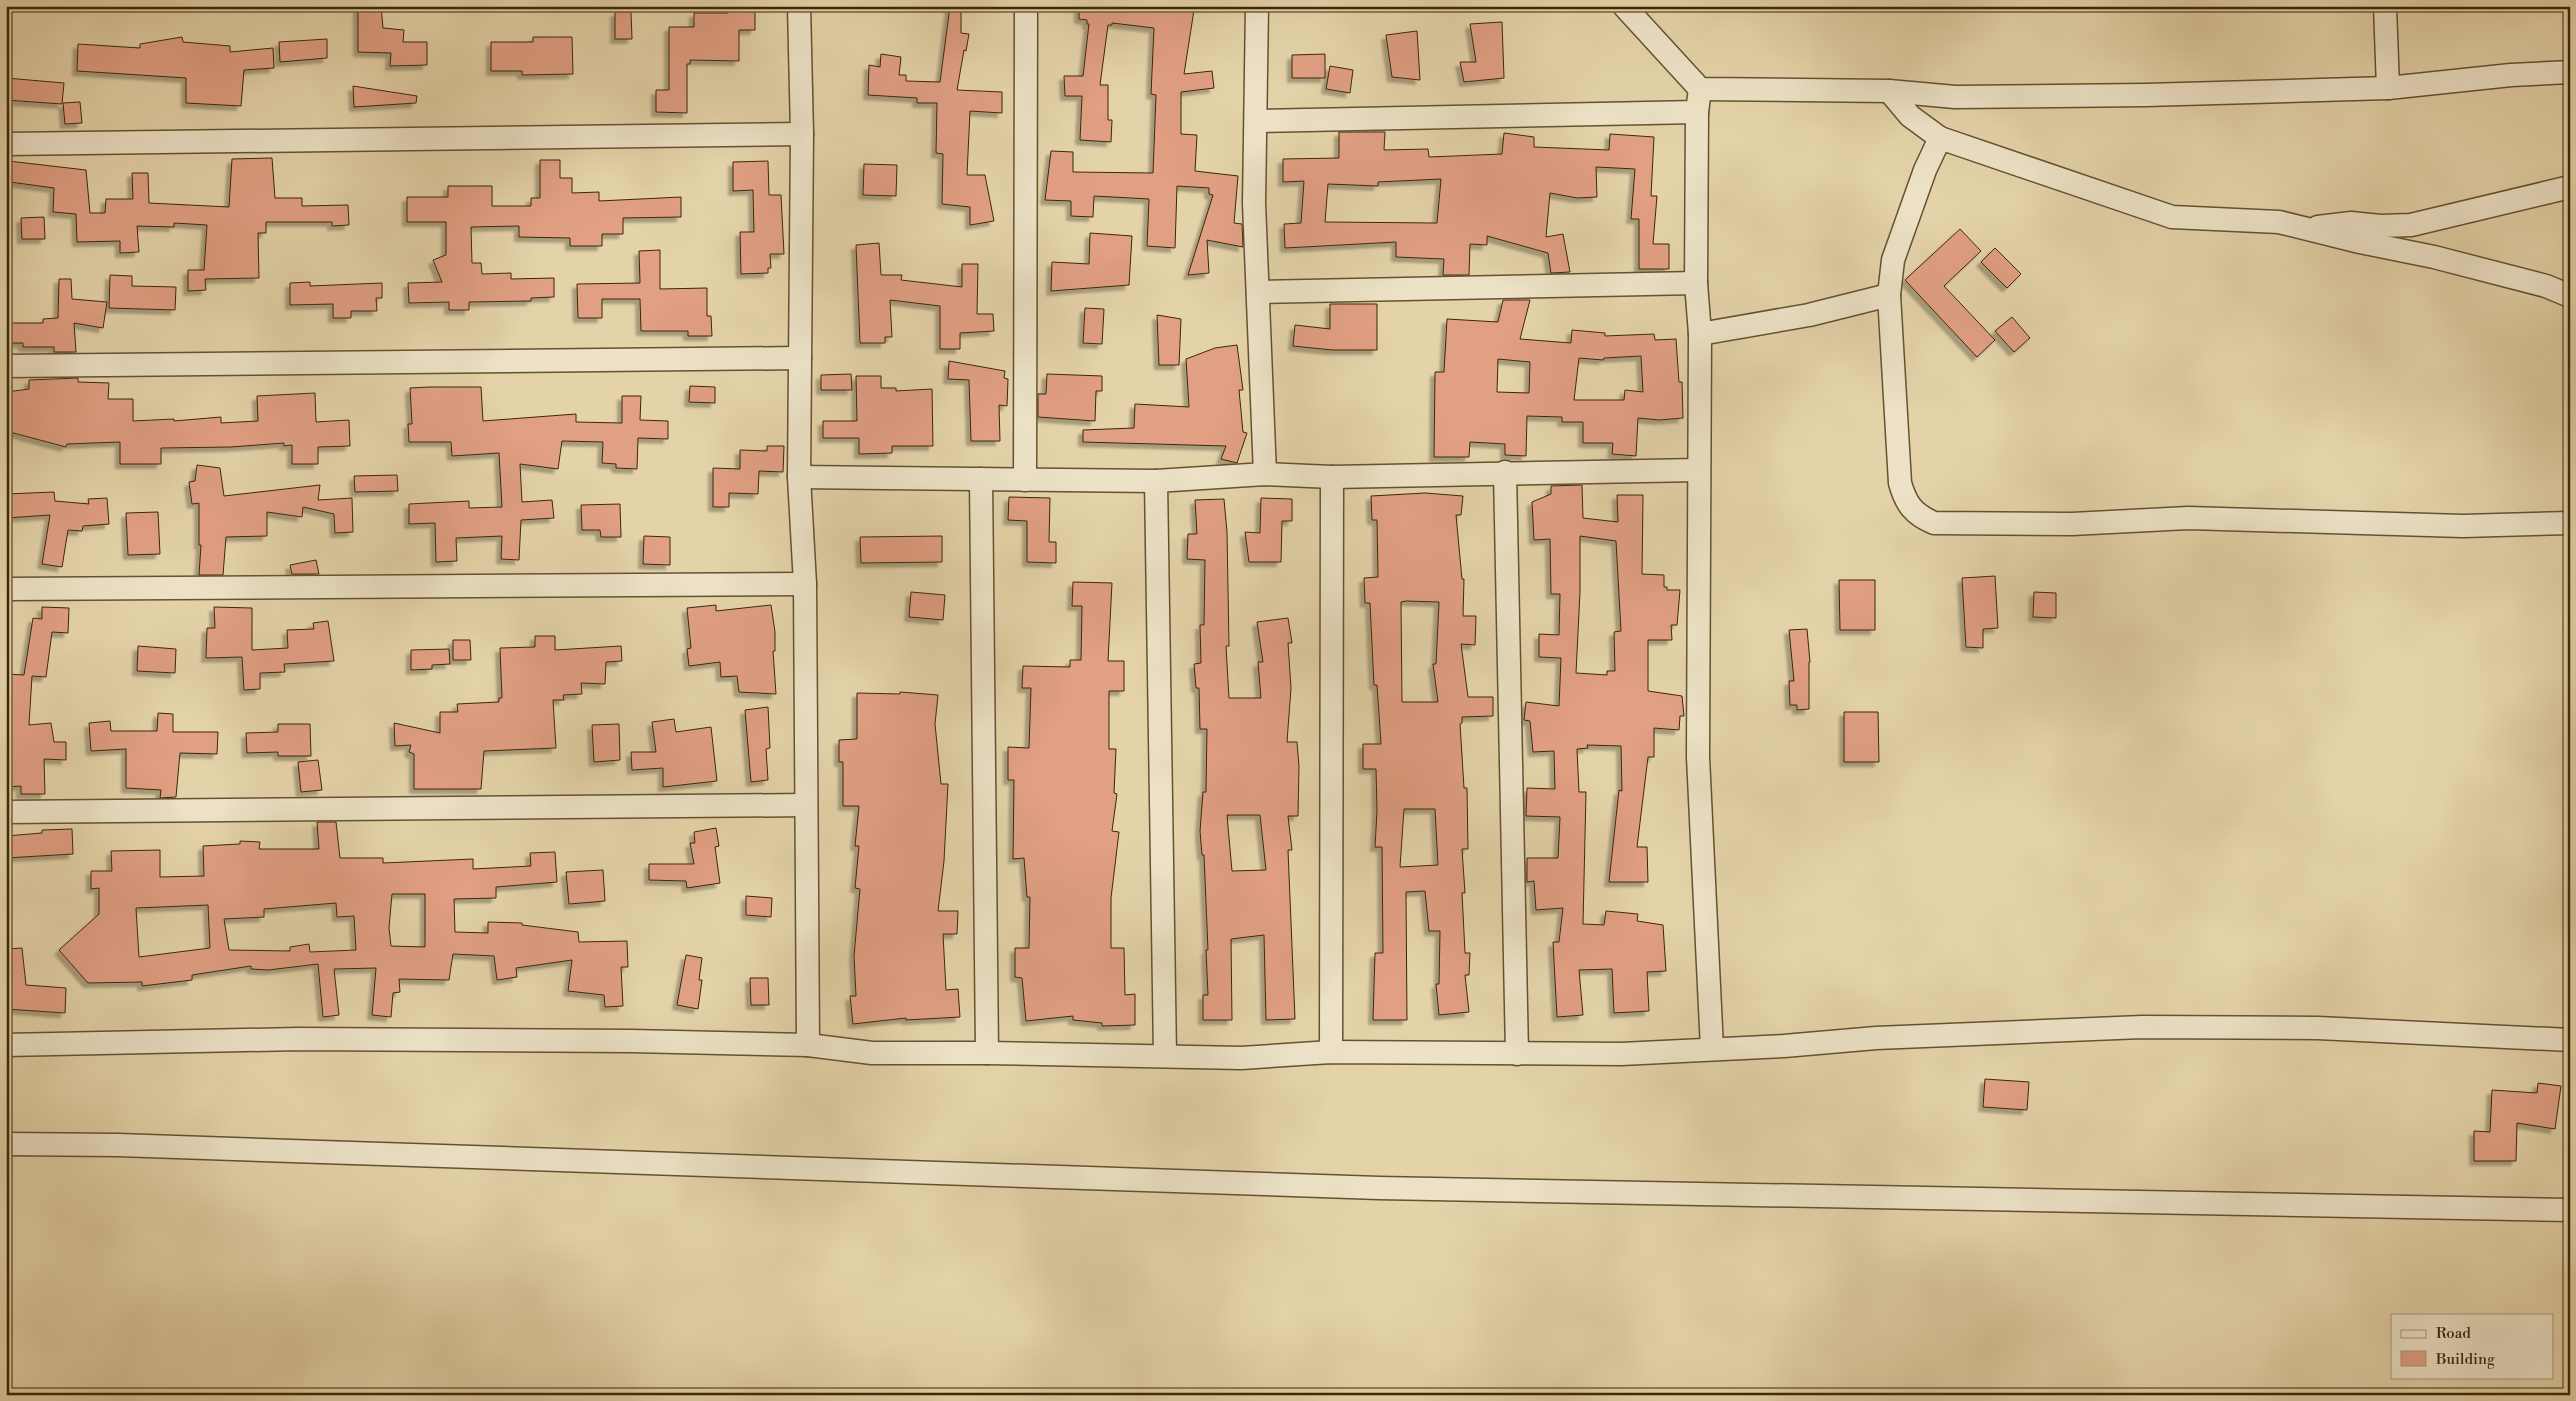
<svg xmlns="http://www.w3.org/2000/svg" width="2576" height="1401" font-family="'Libre Bodoni',serif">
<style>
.building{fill:#e19f84;stroke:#3a2709;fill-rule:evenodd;filter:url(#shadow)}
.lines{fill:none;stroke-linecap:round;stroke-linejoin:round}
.minor-casing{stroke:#645231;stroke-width:25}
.minor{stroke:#ede2c7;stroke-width:22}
</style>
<defs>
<filter id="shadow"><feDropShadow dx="-4.5" dy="4.5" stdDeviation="1" flood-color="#0004"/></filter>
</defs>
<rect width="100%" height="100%" fill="#e4d3a9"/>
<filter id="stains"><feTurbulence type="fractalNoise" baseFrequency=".004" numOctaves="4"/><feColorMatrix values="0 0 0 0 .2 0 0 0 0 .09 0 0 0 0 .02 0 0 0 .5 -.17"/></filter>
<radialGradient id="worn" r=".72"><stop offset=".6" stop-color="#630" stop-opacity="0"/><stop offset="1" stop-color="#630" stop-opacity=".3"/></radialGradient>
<g class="building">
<polygon points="358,6 381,6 383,28 404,30 403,42 427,42 427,65 390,66 391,53 358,52"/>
<polygon points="728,6 755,6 755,30 739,30 739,61 690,60 690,64 687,64 687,113 656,112 656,90 669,90 669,27 694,27 694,13 728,13"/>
<polygon points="950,6 961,6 961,33 969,34 966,51 964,50 957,90 1002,92 1002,113 970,111 967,175 985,175 994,221 970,225 970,207 942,204 943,154 936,153 937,103 917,103 917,98 868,95 869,65 880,67 881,54 901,57 899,75 906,75 906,81 940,82"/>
<polygon points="1119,6 1164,6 1194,10 1184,74 1212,71 1214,88 1181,92 1181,134 1197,135 1195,171 1238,176 1234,223 1242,224 1243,247 1207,240 1209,273 1188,275 1213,195 1209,194 1209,188 1177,186 1175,248 1147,246 1149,199 1094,196 1093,217 1071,216 1071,201 1045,200 1051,151 1073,152 1073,172 1153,173 1156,95 1151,94 1154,28 1112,23 1112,25 1108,25 1100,85 1108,85 1108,120 1112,120 1111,142 1080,140 1082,96 1065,96 1064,76 1083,76 1089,24 1087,24 1087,20 1079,19 1079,7 1118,8"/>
<polygon points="615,12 631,12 632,39 615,39"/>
<polygon points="1502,22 1504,78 1464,82 1460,62 1476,62 1470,24"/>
<polygon points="1417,31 1420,80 1392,77 1386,35"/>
<polygon points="182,37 183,42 230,46 230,52 273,48 274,68 244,70 241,106 186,103 186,78 77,71 78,44 140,48 140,44"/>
<polygon points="533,37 572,37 573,74 522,75 522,71 491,71 491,42 533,42"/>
<polygon points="327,39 327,58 280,62 279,42"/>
<polygon points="1325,54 1325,78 1292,78 1292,55"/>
<polygon points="1330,66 1353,70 1350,93 1326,89"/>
<polygon points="6,78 64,83 62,104 6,100"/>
<polygon points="353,86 417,96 416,103 354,107"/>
<polygon points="80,102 82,123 65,124 63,103"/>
<path d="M 1339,132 L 1385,132 L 1384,150 L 1428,149 L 1429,157 L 1502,154 L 1504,133 L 1534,137 L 1534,147 L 1609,150 L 1610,134 L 1654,137 L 1651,196 L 1657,196 L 1653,244 L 1669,244 L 1669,269 L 1639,269 L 1639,219 L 1631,219 L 1635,169 L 1596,167 L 1597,197 L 1577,198 L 1550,193 L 1546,237 L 1563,234 L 1570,272 L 1551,273 L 1548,253 L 1487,236 L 1487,245 L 1470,244 L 1469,275 L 1443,275 L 1444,259 L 1396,257 L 1396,242 L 1285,248 L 1284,224 L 1301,223 L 1304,181 L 1283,182 L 1283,159 L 1339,158 ZM 1441,179 L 1437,223 L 1325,222 L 1328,184 L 1378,186 L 1378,182 Z"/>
<polygon points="272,158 275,198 302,198 302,206 348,205 349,225 332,226 332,222 266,222 266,233 258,233 259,278 205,279 206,290 188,291 188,270 204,270 207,225 174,223 174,227 137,226 139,252 120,253 120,241 77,242 76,214 53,212 54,188 10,182 8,161 86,170 90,213 105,213 106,199 133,199 132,173 148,173 149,203 229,207 232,159"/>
<polygon points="540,160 560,160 560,178 572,178 572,193 599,192 599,201 681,197 681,217 623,218 623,234 602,234 602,246 570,246 570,238 519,237 519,226 471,227 472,263 481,263 482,274 511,273 511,279 554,278 554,297 531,298 531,301 469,302 469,310 449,310 449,302 409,303 408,283 442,282 433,260 446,255 446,222 407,222 407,197 448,197 448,186 492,186 492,206 531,206 531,198 540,198"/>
<polygon points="768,161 769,195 781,195 784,254 770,254 771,268 768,268 768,273 741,274 740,232 754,232 753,190 733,191 733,162"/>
<polygon points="864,164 897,165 896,196 863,195"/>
<polygon points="44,217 45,239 22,239 21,218"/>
<polygon points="1960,229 1981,251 1944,286 1995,340 1977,357 1905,280"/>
<polygon points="1090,233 1132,236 1129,285 1051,291 1052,262 1089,264"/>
<polygon points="879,243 881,275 902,275 901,280 962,287 962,264 978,264 977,314 993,314 994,331 960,333 960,349 940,349 940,306 890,300 892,337 885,337 885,343 860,343 856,245"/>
<polygon points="1995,248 2021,274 2007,288 1981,262"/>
<polygon points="660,250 660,289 707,288 707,316 711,316 712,336 688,336 688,331 641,331 640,299 602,299 602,318 578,318 577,284 640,283 639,251"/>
<polygon points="110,275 132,276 132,286 176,287 175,310 109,308"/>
<polygon points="59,279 71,279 72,299 107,302 103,328 74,323 76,352 54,352 54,347 23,347 23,343 6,343 6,323 43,323 43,319 58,318"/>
<polygon points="310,282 310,286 382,283 382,298 376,298 377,311 351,311 351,318 333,318 333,304 290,305 290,283"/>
<path d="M 1503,300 L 1530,300 L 1520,339 L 1571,343 L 1572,330 L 1605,333 L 1605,336 L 1654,334 L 1655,340 L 1676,339 L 1679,382 L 1682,382 L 1683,418 L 1659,420 L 1638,418 L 1636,456 L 1612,454 L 1613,443 L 1583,443 L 1583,422 L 1562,422 L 1562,417 L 1527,416 L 1526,456 L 1505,455 L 1505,444 L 1470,442 L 1469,457 L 1434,457 L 1435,372 L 1444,372 L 1447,319 L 1498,322 ZM 1641,356 L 1643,392 L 1625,390 L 1624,400 L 1574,400 L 1579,358 L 1603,360 L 1604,358 ZM 1498,359 L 1530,362 L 1529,393 L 1497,392 Z"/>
<polygon points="1330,304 1377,304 1377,350 1332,350 1293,346 1295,325 1330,329"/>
<polygon points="1085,308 1104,309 1102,344 1083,343"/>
<polygon points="1157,315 1181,319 1179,365 1159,365"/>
<polygon points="2012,317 2030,338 2014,352 1995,331"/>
<polygon points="1237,345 1243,390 1239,390 1243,432 1247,433 1237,463 1221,459 1226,446 1083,442 1083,430 1134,428 1135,404 1189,407 1186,359 1215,348"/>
<polygon points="949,361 1005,371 1004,378 1008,379 1007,406 999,405 1000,441 971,441 969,380 948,379"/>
<polygon points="851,374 852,390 821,390 821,375"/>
<polygon points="1047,374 1102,376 1102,391 1096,391 1095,421 1038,417 1038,394 1046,394"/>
<polygon points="856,376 881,376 881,388 896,388 896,391 932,389 933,446 892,446 892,453 859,454 859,438 823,438 823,421 857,421"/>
<polygon points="78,378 78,382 109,383 108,399 133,399 133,421 174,419 174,421 221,417 221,423 258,421 257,396 315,393 316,422 349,420 350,446 318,447 318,464 292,464 292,445 284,446 284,443 231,447 161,448 161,464 120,464 120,442 67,444 66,447 6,431 6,392 29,389 29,380"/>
<polygon points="690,386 715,387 715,403 689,402"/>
<polygon points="430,387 481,387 483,421 576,414 576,422 622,423 622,396 641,396 640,420 668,421 668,439 638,438 637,469 616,468 616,464 602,463 603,442 562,441 558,469 520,464 522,502 552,500 554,518 521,520 519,560 501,559 502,536 456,538 457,561 436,562 435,523 409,524 409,504 469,501 469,508 502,507 499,453 452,456 451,442 409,442 408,424 412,424 410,388"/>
<polygon points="767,446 784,446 783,472 759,471 758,494 729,493 729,507 713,507 713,468 740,469 740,450 767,451"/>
<polygon points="197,465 220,468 224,496 320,485 318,500 352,498 353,532 335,533 334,514 303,507 302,517 267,512 267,536 226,537 223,575 199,575 201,545 199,545 199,503 192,504 189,482 195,481"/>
<polygon points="397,475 398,491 355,492 354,476"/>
<path d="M 1582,485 L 1583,518 L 1618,522 L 1617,495 L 1643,495 L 1642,574 L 1664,575 L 1664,587 L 1667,587 L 1667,590 L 1680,590 L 1677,625 L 1671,625 L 1672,640 L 1648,640 L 1648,691 L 1682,696 L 1684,716 L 1680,716 L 1679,730 L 1654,728 L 1654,757 L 1648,757 L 1637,847 L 1647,847 L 1648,882 L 1609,882 L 1619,790 L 1622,791 L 1621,746 L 1587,745 L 1588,748 L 1577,749 L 1579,792 L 1586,792 L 1583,924 L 1604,925 L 1606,911 L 1638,914 L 1637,921 L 1663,925 L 1666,971 L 1647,972 L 1649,1011 L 1614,1013 L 1612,969 L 1579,970 L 1583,1015 L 1557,1017 L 1553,942 L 1559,942 L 1563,908 L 1536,910 L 1534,881 L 1527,882 L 1527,858 L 1558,858 L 1560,817 L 1526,816 L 1527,788 L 1555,789 L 1554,751 L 1533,752 L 1530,721 L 1524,720 L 1526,702 L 1559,706 L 1561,658 L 1539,657 L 1539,634 L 1559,635 L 1560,594 L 1551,594 L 1550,539 L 1534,540 L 1532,502 L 1551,494 L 1551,486 ZM 1580,536 L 1616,541 L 1621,631 L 1614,632 L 1615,671 L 1607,671 L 1607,675 L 1576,673 L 1580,592 Z"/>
<polygon points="54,492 55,501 89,504 88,499 107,498 109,524 83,526 82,531 68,530 62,567 42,564 50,515 6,518 6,494"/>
<path d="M 1425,493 L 1463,496 L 1461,515 L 1456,515 L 1462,579 L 1464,579 L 1463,616 L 1476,616 L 1475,645 L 1461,644 L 1468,697 L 1493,697 L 1493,716 L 1462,717 L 1462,723 L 1460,724 L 1464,788 L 1467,788 L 1468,849 L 1462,849 L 1465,893 L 1462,893 L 1465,953 L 1470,953 L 1469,975 L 1465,975 L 1469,1012 L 1439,1015 L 1436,984 L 1439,984 L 1440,931 L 1429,931 L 1425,891 L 1406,892 L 1407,1020 L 1373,1020 L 1375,953 L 1383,953 L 1382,847 L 1375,847 L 1377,811 L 1376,769 L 1363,769 L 1363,744 L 1381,744 L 1377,685 L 1374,685 L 1370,603 L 1365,603 L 1364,578 L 1378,577 L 1377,520 L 1372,520 L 1371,496 ZM 1406,601 L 1439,602 L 1436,664 L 1433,664 L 1438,702 L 1402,702 L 1401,602 ZM 1404,809 L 1435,809 L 1438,865 L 1400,867 Z"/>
<polygon points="1009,497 1050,498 1049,542 1056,542 1056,563 1027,562 1027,521 1008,520"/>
<polygon points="1261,498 1292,499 1292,521 1282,521 1281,562 1249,562 1245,532 1260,533"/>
<path d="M 1224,499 L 1227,532 L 1229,646 L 1226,646 L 1229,698 L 1261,698 L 1258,662 L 1263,662 L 1257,622 L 1288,618 L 1292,643 L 1288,643 L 1291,688 L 1287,742 L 1297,742 L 1299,766 L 1298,816 L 1288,816 L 1292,850 L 1288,850 L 1295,1019 L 1266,1020 L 1264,935 L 1231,939 L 1232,1020 L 1203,1020 L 1203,995 L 1208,995 L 1206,950 L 1208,950 L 1204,855 L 1202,855 L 1200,831 L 1203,792 L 1206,792 L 1207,729 L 1200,729 L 1199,688 L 1196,688 L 1194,664 L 1201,663 L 1200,625 L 1204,625 L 1205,560 L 1187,559 L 1188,534 L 1197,534 L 1195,500 ZM 1227,815 L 1260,815 L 1266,870 L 1232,871 Z"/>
<polygon points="620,504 621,537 601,537 600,530 582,530 581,505"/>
<polygon points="158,512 160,554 128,555 126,513"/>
<polygon points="644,536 670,537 670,565 643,564"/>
<polygon points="942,536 942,562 861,563 860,537"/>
<polygon points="316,560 319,574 292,574 290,565"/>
<polygon points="1995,576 1998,628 1983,629 1983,648 1966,647 1962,578"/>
<polygon points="1839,580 1875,580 1875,630 1840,630"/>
<polygon points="1073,582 1112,583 1108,661 1124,661 1124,691 1109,691 1109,749 1116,749 1114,793 1117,794 1112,831 1119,832 1111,898 1111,948 1124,948 1125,995 1135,994 1135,1025 1102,1026 1102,1023 1073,1020 1073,1016 1026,1021 1022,978 1015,977 1015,948 1029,948 1030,897 1027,897 1024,858 1013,859 1014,780 1008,780 1008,747 1029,748 1031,688 1022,688 1023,666 1070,667 1070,660 1081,660 1082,606 1072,606"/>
<polygon points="911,592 945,595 943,620 909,617"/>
<polygon points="2034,592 2056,593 2056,618 2033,617"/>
<polygon points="716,605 716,611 771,605 775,632 775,651 773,651 776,694 739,692 737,676 721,677 720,662 689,666 687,649 691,648 687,608"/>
<polygon points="42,607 69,608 68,633 52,632 46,677 32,676 29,725 51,723 54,742 66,742 66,760 44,759 45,794 21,794 21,786 6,787 6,674 24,675 33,618 42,619"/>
<polygon points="214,607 252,608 252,650 288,648 287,630 314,629 313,623 328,621 334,661 284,664 285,672 260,673 260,689 244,690 242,657 206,658 207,628 215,628"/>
<polygon points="1807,629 1810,662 1809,662 1809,709 1797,710 1797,705 1790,705 1789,681 1794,681 1789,630"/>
<polygon points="535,636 555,636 555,650 621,646 622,661 606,662 605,684 581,683 582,694 563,695 564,700 553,700 556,748 484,751 481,789 414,789 414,754 409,752 411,745 395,746 394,723 440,733 440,712 458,712 457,704 499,702 499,698 502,698 500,648 535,647"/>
<polygon points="453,640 470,640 471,660 453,660"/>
<polygon points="138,646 176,649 175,673 137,671"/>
<polygon points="449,649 450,664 432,665 432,669 411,670 411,650"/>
<polygon points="900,692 938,695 935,724 941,784 948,784 944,861 938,911 958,911 957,934 943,934 946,990 958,989 960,1017 906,1020 906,1018 853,1024 850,996 856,996 854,956 860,889 855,888 859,846 855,846 859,806 843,806 843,762 839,762 839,740 857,739 857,693 900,694"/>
<polygon points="768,707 770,748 766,749 768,780 751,782 745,710"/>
<polygon points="1844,712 1878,712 1879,762 1844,762"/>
<polygon points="158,713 173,714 173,732 218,732 217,754 180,753 176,797 160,798 161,790 126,788 126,749 91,751 89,723 110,721 111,731 157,731"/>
<polygon points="674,719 676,732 711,727 717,781 663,787 663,768 632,770 631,752 656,752 652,722"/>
<polygon points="278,724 310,724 311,756 278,756 278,752 247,753 246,733 278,732"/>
<polygon points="619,724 620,760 594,762 592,725"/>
<polygon points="318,760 322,790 301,792 298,762"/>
<path d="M 317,822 L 336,822 L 340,858 L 383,858 L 383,863 L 473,859 L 473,869 L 531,866 L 530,853 L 555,852 L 557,882 L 496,887 L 496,898 L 454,899 L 455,932 L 488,933 L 488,922 L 522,923 L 522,925 L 578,932 L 579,942 L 627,941 L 628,967 L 621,967 L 623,1006 L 605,1007 L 604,995 L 568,991 L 572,960 L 516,968 L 517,977 L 497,980 L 494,956 L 453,954 L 449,980 L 399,979 L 400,992 L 393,993 L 391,1017 L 372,1015 L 376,968 L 334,969 L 339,1015 L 323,1017 L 318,964 L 268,970 L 251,969 L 251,966 L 192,975 L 192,980 L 142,986 L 142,982 L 88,983 L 59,950 L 99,914 L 99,888 L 91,889 L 91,871 L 112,871 L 111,851 L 160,850 L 160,877 L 204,876 L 203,846 L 240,844 L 240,841 L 260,842 L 259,849 L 319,849 ZM 392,894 L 425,894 L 425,947 L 391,946 L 389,928 ZM 336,903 L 337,917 L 354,916 L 356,950 L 310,952 L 309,944 L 290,947 L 290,951 L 229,950 L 224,919 L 264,917 L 264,909 ZM 208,905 L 210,948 L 139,957 L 136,908 Z"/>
<polygon points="716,828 719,846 715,847 720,883 687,888 686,881 649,880 649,864 694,864 690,843 695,843 694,832"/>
<polygon points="72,829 73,854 6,858 6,836 42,833 42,830"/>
<polygon points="603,870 605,901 569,904 566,872"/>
<polygon points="746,896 772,898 771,917 746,915"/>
<polygon points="22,948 26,985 66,988 65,1013 6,1009 6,949"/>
<polygon points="686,955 702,958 699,980 702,980 698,1009 677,1005"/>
<polygon points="750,978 768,978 769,1005 751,1005"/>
<polygon points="1985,1079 2029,1082 2027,1110 1983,1107"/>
<polygon points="2538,1083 2561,1086 2555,1129 2517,1123 2516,1161 2474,1161 2474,1131 2490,1132 2492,1090 2537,1093"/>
</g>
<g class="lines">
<defs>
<g id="minor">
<polyline points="799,6 802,134 799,477 805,584 808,1045"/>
<polyline points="1257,6 1254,203 1265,474"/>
<polyline points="1624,6 1700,89 1889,91 1955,97 2146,95 2388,88 2511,75 2570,72"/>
<polyline points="2385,6 2388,88"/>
<polyline points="1700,89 1697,112 1696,283 1700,334 1698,757 1712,1049"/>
<polyline points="1889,91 1910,116 1940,138 2172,217 2279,222 2360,242 2434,257 2546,286 2570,296"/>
<polyline points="1256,121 1697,112"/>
<path d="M 1940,138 L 1925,170 L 1893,260 L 1889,295 L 1900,483 C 1906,504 1913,514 1934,523 L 2072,524 L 2188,518 L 2463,526 L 2570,523"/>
<polyline points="6,144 802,134"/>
<polyline points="2318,227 2351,223 2380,226 2411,225 2570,187"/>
<polyline points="1258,292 1696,283"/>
<polyline points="1700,334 1809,315 1889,295"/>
<polyline points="6,366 800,358"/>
<polyline points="1505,472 1517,1054"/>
<polyline points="799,477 1156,481 1265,474 1332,477 1698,470"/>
<polyline points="981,479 987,1053"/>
<polyline points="1025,480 1026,6"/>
<polyline points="1156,481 1165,1055"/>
<polyline points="6,589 805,584"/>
<polyline points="6,812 806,805"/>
<polyline points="6,1045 298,1039 631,1041 808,1045 872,1053 987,1053 1241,1058 1331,1052 1621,1054 1784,1046 1876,1038 2142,1027 2318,1028 2570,1040"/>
<polyline points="1331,1052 1332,477"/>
<polyline points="6,1144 118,1145 1379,1188 2570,1210"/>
</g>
</defs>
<use href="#minor" class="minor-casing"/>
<use href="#minor" class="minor"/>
</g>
<rect width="2576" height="1401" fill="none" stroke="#e4d3a9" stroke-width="25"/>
<rect x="8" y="8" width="2561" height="1386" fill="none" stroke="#3a2709" stroke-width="2.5"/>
<rect x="12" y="12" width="2551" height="1376" fill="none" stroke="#3a2709"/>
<rect x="2391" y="1314" width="162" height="65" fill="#ede2c7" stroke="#a5977b"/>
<rect x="2401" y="1330" width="25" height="8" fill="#ede2c7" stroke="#a5977b"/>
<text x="2436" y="1338" font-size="15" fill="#3a2709">Road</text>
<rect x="2401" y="1351" width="25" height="15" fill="#e19f84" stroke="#a5977b"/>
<text x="2436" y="1364" font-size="15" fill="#3a2709">Building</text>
<rect width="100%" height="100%" filter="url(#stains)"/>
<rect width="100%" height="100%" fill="url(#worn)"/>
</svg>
